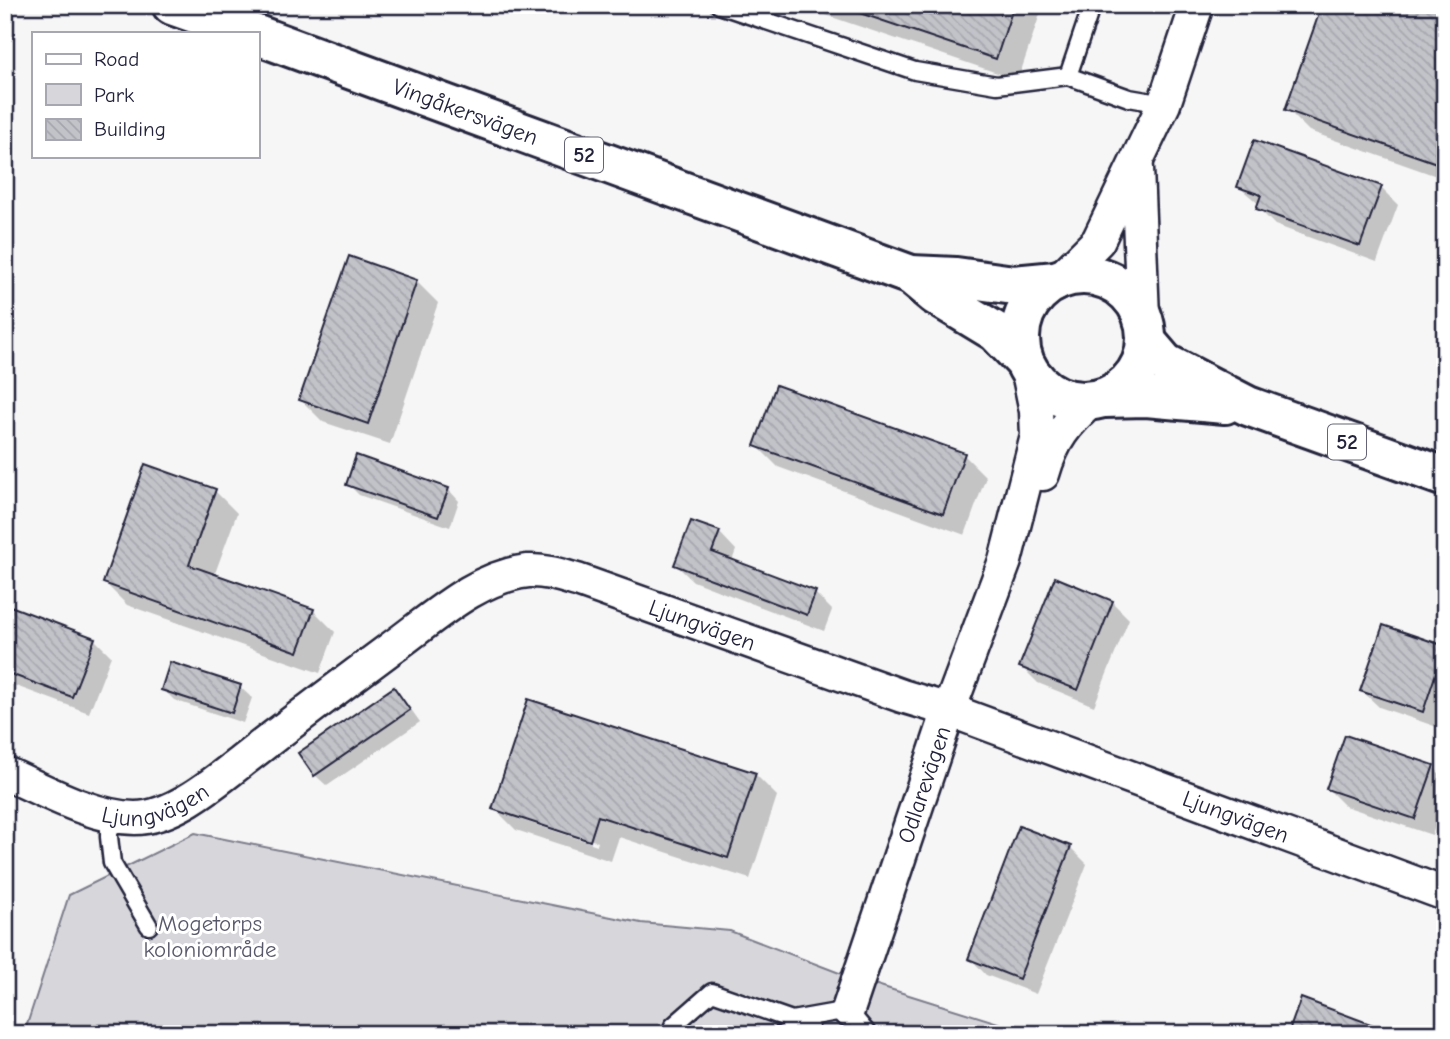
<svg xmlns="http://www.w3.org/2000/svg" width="1450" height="1039" font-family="'Comic Neue',sans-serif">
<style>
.green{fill:#d7d7db;stroke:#7c7c8b;stroke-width:2}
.shadow{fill:#0003;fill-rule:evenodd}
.building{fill:url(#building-back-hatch);stroke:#22223b;stroke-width:2}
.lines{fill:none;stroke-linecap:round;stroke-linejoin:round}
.service-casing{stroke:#22223b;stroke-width:21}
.minor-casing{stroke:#22223b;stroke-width:37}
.primary-casing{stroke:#22223b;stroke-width:44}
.service{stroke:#fff;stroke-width:16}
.minor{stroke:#fff;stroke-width:32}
.primary{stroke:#fff;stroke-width:38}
.labels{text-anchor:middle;stroke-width:6;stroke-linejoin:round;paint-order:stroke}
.shield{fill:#fff;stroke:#646476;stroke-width:2}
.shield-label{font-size:21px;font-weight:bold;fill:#22223b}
.street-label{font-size:23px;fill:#22223b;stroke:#fff}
.park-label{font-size:23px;fill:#58586b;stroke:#fff}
</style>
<defs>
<pattern id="building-back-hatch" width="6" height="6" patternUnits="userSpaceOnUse" patternTransform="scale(1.75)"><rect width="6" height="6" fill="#c2c2c9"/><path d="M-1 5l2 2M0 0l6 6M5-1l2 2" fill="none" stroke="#a6a6ae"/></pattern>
</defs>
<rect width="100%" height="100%" fill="#f6f6f7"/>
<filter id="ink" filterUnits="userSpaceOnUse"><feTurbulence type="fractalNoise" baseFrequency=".0143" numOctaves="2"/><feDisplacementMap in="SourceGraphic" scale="14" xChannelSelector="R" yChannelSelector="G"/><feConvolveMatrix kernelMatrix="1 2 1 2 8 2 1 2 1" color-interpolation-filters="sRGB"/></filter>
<g filter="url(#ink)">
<polygon class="green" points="195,833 641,923 730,931 842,974 1033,1034 24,1034 69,895"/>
<g class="shadow">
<polygon points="796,5 1043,5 1018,80"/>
<polygon points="1445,5 1445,179 1309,131 1287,109"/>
<polygon points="1239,187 1381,188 1398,205 1377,262 1275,225 1258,208 1260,205"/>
<polygon points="416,281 438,303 390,444 323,422 301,400"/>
<polygon points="756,445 964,455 986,477 965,535 778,467"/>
<polygon points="348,484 448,489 459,501 450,527 359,495"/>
<polygon points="215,491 237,513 214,576 313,610 335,632 320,673 127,605 105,583"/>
<polygon points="692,523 720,533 736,550 732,561 815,593 832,610 824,631 693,581 676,565"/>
<polygon points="1112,602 1129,619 1094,706 1038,683 1021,666"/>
<polygon points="5,606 94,639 111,656 89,713 5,682"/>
<polygon points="1384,627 1445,648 1445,713 1440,728 1379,707 1362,691"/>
<polygon points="171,664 240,687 252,698 243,723 174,700 163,689"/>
<polygon points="394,690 405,701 420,722 327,786 315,775 301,754"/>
<polygon points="1433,767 1445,779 1445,797 1432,835 1345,806 1328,789"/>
<path d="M 755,774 L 777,796 L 750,879 L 619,837 L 611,861 L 516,830 L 494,808 ZM 518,815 L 598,842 L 597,845 L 518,819 Z"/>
<polygon points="1070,847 1087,864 1036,994 986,975 970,958"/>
</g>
<g class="building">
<polygon points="836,5 1014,5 996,59"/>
<polygon points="1322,5 1445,5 1445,166 1285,110"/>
<polygon points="1254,140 1382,186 1360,246 1256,209 1261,195 1237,187"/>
<polygon points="349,256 417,280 368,424 299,400"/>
<polygon points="776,385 965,453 943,514 754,446"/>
<polygon points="356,455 449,488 438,517 346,485"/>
<polygon points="145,464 216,489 189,565 314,609 298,652 103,583"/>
<polygon points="691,521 720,531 712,552 816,591 807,615 674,565"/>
<polygon points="1055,577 1113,601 1078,690 1019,667"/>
<polygon points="5,604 95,638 72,697 5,672"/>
<polygon points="1383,625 1445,646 1423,712 1360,691"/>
<polygon points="170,662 241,685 232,713 161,690"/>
<polygon points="394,687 410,710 314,776 298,753"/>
<polygon points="528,699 756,773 728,858 598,816 590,841 492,809"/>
<polygon points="1345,735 1434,765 1415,819 1326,789"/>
<polygon points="1019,826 1071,846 1019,979 968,959"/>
<polygon points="1301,998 1397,1034 1288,1034"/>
</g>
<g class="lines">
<defs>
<g id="service">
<polyline points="719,5 915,71 997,85 1068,76 1129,98 1164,104"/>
<polyline points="1068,76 1092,5"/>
<polyline points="109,815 109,837 112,863 149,926"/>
<polyline points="848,1010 868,1034"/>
<polyline points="689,1034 673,1026 712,992 792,1020 848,1010"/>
<polyline points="782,1034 810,1025"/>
</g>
<g id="minor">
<polyline points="1137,168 1143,317"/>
<polyline points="1062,277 1098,241 1164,104 1197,5"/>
<path d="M 1043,474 C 1053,439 1066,424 1092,400"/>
<path id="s1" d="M 5,773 C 44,790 93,818 135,818 C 172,818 214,783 242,761 C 291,723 340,686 390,649 C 431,620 475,577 528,571 C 545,570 563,576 580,581 L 902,696 L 949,710 L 1445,894"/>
<path id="s2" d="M 848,1010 L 949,710 L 1005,561 L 1037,436 L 1036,411 L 1027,367"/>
</g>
<g id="primary">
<polyline points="172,5 251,33"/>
<path id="s3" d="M 257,35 L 911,275 L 956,277 L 1014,285 L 1056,281"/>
<circle cx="1083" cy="338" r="63"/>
<polyline points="911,275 935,295 996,332 1022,359"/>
<polyline points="1147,342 1165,363 1248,406 1445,477"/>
<polyline points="1104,398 1146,397 1225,404"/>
</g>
</defs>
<use href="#service" class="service-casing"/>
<use href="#minor" class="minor-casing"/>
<use href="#primary" class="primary-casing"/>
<use href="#service" class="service"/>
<use href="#minor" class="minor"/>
<use href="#primary" class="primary"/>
</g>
</g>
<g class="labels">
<g class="shield">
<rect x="565" y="137.5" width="38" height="35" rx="5"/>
<rect x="1328" y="424.5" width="38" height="35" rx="5"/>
</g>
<g class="shield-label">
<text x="584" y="162">52</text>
<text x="1347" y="449">52</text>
</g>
<g class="street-label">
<text dy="8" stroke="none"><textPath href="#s3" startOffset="222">Vingåkersvägen</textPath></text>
<text dy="8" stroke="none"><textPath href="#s1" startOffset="791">Ljungvägen</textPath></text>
<text dy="8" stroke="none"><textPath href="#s2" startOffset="238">Odlarevägen</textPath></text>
<text dy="8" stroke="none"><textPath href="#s1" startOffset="161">Ljungvägen</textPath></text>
<text dy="8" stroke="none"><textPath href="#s1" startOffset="1358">Ljungvägen</textPath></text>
</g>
<g class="park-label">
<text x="210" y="931">Mogetorps<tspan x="210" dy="26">koloniområde</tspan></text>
</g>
</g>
<rect width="1450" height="1039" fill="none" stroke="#fff" stroke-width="28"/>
<rect x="14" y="14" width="1422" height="1011" fill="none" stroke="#22223b" stroke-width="2.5" filter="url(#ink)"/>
<rect x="32" y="32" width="228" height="126" fill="#ffffff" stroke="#a7a7b1" stroke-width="2"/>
<rect x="46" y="54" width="35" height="10" fill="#ffffff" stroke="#a7a7b1" stroke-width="2"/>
<text x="94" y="66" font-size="21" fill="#22223b">Road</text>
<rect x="46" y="84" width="35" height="21" fill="#d7d7db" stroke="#a7a7b1" stroke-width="2"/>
<text x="94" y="102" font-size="21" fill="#22223b">Park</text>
<rect x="46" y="119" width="35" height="21" fill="url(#building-back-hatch)" stroke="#a7a7b1" stroke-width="2"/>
<text x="94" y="136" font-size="21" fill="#22223b">Building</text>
</svg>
